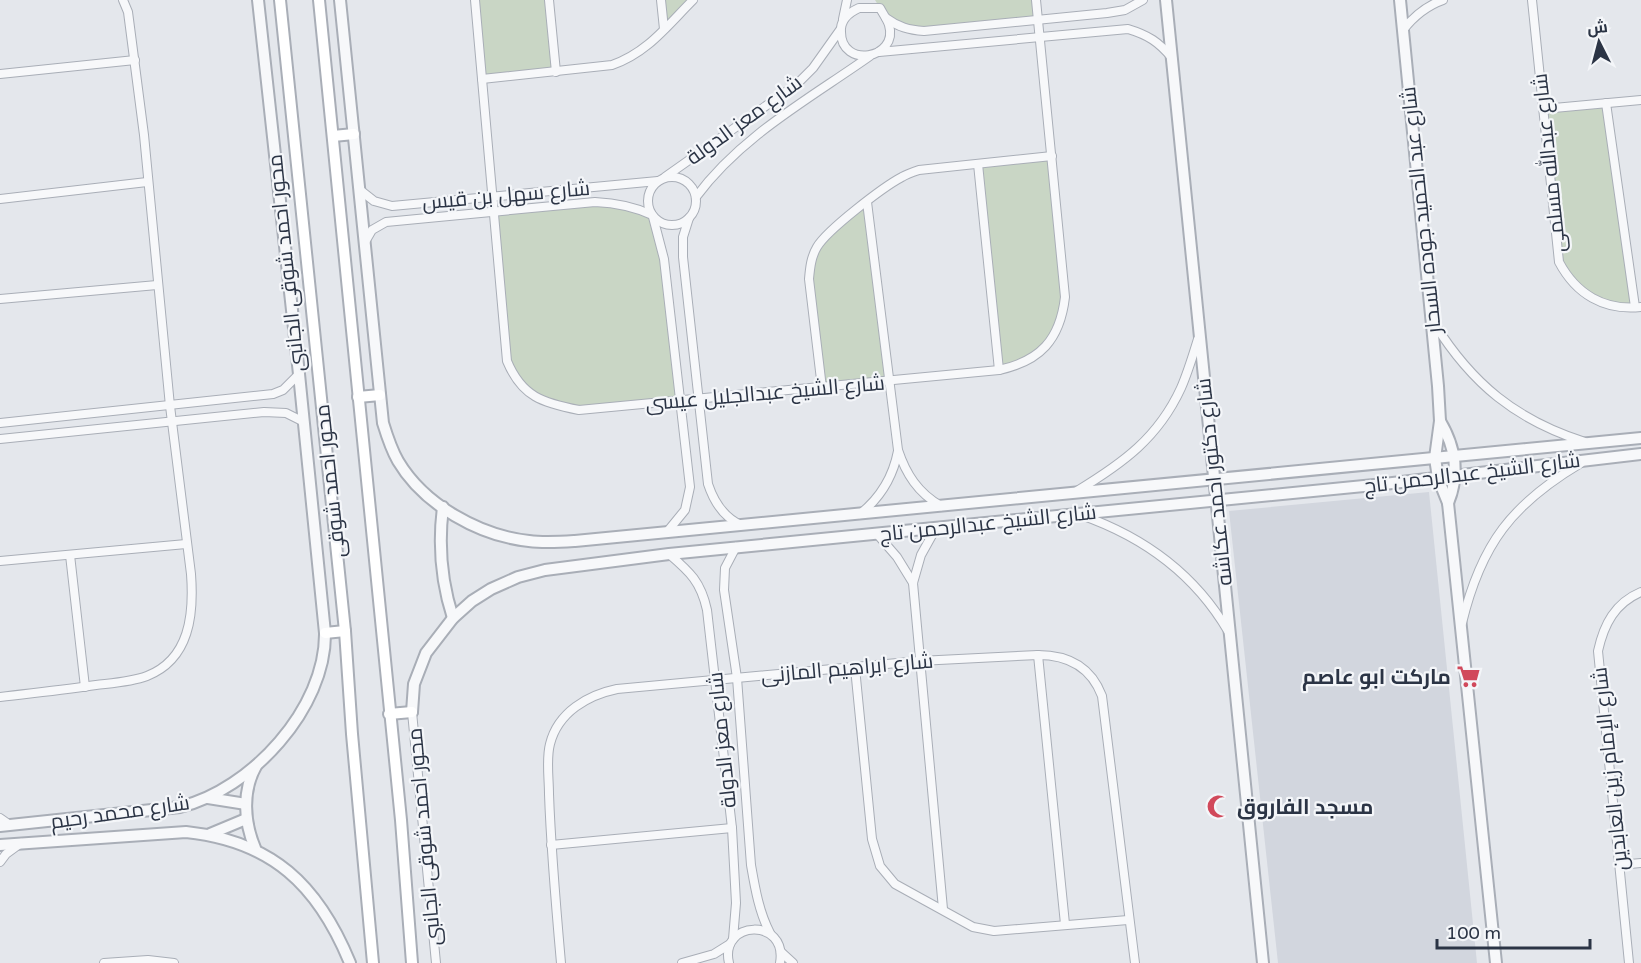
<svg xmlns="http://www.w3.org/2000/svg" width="1641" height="963" font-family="'Varela Round',Cairo,sans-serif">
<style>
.built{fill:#d2d6de}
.green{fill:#c9d6c5}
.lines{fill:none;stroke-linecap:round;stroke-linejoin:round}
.minor-casing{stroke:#a9aeb7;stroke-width:10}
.tertiary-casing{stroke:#a9aeb7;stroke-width:14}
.secondary-casing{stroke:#a9aeb7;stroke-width:14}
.minor{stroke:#f7f8fa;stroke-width:8}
.tertiary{stroke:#f7f8fa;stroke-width:10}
.secondary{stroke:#fff;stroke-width:10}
.labels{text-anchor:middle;stroke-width:4.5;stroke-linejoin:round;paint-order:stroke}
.street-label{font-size:21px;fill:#2b3445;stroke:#f4f6f9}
.poi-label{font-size:21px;font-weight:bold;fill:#2b3445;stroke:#f4f6f9;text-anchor:end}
</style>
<rect width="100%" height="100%" fill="#e4e7ec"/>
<polygon class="built" points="1429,492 1477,963 1278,963 1229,511"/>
<g class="green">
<polygon points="475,0 549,0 556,72 482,79"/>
<polygon points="661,0 693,0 664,29"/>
<polygon points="875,0 1036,0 1038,20 924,31 886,18"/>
<polygon points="1606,103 1635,307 1619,307 1576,287 1559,262 1543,109"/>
<polygon points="1052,156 1065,297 1046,347 999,370 978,164"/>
<polygon points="867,202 888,382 822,388 809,279 816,249"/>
<polygon points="615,203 653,217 658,231 682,400 579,410 530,394 507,361 495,211"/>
</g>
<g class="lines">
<defs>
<g id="minor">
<path d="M 475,0 L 507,361 C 522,397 543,403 579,410 L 999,370 C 1040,361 1060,340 1065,297 L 1036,0"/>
<polyline points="549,0 556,72"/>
<polyline points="661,0 664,29"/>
<path d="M 1532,0 L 1559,262 C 1576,294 1604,311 1641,307"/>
<path d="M 859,8 L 880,8 C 883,14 887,19 889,25 C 899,59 841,69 841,32 C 840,20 848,13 859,8 Z"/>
<path d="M 886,18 C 898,27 909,30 924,31 L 1107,13 L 1125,10 L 1143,0"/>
<polyline points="843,19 847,0"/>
<path d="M 1403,30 C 1414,16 1426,6 1443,0"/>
<path d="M 879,52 L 1128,29 C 1148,35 1159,42 1172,58"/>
<polyline points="0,74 135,60"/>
<path d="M 482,79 L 612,65 C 647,53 667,26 693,0"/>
<polyline points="1606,103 1635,307"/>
<polyline points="1543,109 1641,100"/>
<polyline points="978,164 999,370"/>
<circle cx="672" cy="201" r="24"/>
<polyline points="665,177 797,84 813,68 840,30"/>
<polyline points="360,190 374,201 392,206 658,181"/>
<path d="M 696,197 C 741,136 809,99 870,56"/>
<polyline points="0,199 147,182"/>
<path d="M 867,202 L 898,450 C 906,474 918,493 941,506"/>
<polyline points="653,217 664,259 690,487 685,510 667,532"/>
<path d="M 689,218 L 683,237 L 683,257 L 708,484 C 714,502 723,517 741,525"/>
<path d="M 365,242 L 372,230 L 386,222 L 595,202 C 616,203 633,206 652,215"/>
<polyline points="0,299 157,285"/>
<path d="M 1434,323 C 1472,384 1516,420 1585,442"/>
<path d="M 822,388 L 809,279 C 810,268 811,257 817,247 C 827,230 883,187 902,177 C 907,174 913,172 919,170 L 1052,156"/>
<polyline points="0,423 273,394 283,390 299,374"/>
<polyline points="0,439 264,412 286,413 304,422"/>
<path d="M 1077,491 C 1123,463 1158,438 1181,388 C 1188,372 1193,355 1198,339"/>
<path d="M 860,514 C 880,498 893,477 898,451"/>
<path d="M 1081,515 C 1144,537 1194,573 1228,631"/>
<polyline points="936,528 921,555 913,583 943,909"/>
<polyline points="877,534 897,557 913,583"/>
<path d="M 736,547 L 725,568 L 724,590 L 737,678 L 751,865 C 755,888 759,912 770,933"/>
<path d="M 669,554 C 690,572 701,582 707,610 L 732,828 L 736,903 L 733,939"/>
<polyline points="70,555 85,687"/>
<polyline points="0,561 186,544"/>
<path d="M 1462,623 C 1481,544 1512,504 1581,463"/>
<polyline points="1038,655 1065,924"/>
<polyline points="855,668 872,839 880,866 895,884 973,927 994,931 1128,920"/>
<path d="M 0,697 C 32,693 64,690 96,685 C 113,683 131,682 147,676 C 190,659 194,614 191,574 L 170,406 L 144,135 L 128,12 L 123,0"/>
<polyline points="412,712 436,963"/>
<polyline points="0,818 10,825"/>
<polyline points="551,845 732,828"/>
<polyline points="0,862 6,854 21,843"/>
<polyline points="1619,865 1641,863"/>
<polyline points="781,952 793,963"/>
<polyline points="104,963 148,960 174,963"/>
<path d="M 561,963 C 556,907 551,851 549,794 C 549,778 546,759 550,744 C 558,712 588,695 617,689 L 919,661 L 1038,655 C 1068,655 1091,667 1102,696 L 1135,963"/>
<polyline points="682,963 714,954 730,944"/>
<path d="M 729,963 C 719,920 788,917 780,963"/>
<path d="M 1629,963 L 1598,651 C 1604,624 1615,603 1641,592"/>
</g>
<g id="tertiary">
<path d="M 340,0 L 383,423 C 387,436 391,449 398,461 C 424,505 480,536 529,541 C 544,543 559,542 575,541 L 1641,438"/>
<polyline points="1166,0 1263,963"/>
<polyline points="1400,0 1438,386 1440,421 1435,458 1438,478 1448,503 1496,963"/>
<path d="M 1440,421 C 1456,448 1460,474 1448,503"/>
<path d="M 443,507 C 438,546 441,581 453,618"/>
<polyline points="412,712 414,684 426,653 453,618 472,601 491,589 518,577 545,570 669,554 1384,484 1641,454"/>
<polyline points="208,798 246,804"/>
<path d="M 0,826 L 180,807 C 251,790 326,708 325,633 L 299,374 L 258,0"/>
<polyline points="210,834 246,819"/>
<path d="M 0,845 L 186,832 C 272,841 318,885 350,963"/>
<path d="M 255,848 C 244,822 242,791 256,766"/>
</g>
<g id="secondary">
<polyline points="280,0 345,631 352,734 373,963"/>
<polyline points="319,0 401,820 412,963"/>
<polyline points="333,136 354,134"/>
<polyline points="358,397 380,395"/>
<polyline points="325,633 345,631"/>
<polyline points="389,714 412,712"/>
</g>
</defs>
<use href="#minor" class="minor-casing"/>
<use href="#tertiary" class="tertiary-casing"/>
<use href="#secondary" class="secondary-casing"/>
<use href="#minor" class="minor"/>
<use href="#tertiary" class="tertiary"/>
<use href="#secondary" class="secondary"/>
</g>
<defs>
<symbol id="supermarket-bare" viewBox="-9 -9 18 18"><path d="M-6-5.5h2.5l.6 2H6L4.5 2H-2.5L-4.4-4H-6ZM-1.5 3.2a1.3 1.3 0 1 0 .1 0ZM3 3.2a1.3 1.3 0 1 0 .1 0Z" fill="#d1495b" stroke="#f4f6f9" stroke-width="2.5" paint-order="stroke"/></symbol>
<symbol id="mosque-bare" viewBox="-9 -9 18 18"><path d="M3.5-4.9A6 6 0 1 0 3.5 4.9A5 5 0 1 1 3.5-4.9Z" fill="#d1495b" stroke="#f4f6f9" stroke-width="2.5" paint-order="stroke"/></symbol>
</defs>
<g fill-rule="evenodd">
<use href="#supermarket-bare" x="1452" y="660" width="33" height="33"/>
<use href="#mosque-bare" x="1202" y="790" width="33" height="33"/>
</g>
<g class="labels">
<g class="street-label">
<text transform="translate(744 120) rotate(-36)" y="7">شارع معز الدولة</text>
<text transform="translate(1549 163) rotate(-96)" y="7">شارع عبدالله مسلمى</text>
<text transform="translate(506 195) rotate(-5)" y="7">شارع سهل بن قيس</text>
<text transform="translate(1421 210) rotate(-96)" y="7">شارع عبد الحميد جوده السحار</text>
<text transform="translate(286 263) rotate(-96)" y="7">محور احمد شوقى الجانبى</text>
<text transform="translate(765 393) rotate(-5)" y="7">شارع الشيخ عبدالجليل عيسى</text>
<text transform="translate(1472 473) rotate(-7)" y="7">شارع الشيخ عبدالرحمن تاج</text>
<text transform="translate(330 481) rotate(-96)" y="7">محور احمد شوقى</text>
<text transform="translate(1214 482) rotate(-96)" y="7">شارع دكتور احمد عكاشه</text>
<text transform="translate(988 523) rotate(-6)" y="7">شارع الشيخ عبدالرحمن تاج</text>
<text transform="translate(847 668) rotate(-5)" y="7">شارع ابراهيم المازنى</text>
<text transform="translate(722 740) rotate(-96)" y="7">شارع معز الدولة</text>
<text transform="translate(1610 769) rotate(-96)" y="7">شارع الإمام زين العابدين</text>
<text transform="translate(120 812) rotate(-8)" y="7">شارع محمد رحيم</text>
<text transform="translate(424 837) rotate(-95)" y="7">محور احمد شوقى الجانبى</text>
</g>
<g class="poi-label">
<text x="1451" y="684">ماركت ابو عاصم</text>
<text x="1237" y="814" text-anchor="start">مسجد الفاروق</text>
</g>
</g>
<g transform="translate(1599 42) rotate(354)" stroke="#f4f6f9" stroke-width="4.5" paint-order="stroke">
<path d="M0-4.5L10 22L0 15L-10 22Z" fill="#2b3445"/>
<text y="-9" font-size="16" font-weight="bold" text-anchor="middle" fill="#2b3445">ش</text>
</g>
<path d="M1437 939v9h153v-9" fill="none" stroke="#2b3445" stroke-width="3"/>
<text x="1446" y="939" font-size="18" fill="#2b3445" stroke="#f4f6f9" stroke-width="4.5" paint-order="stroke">100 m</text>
</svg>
